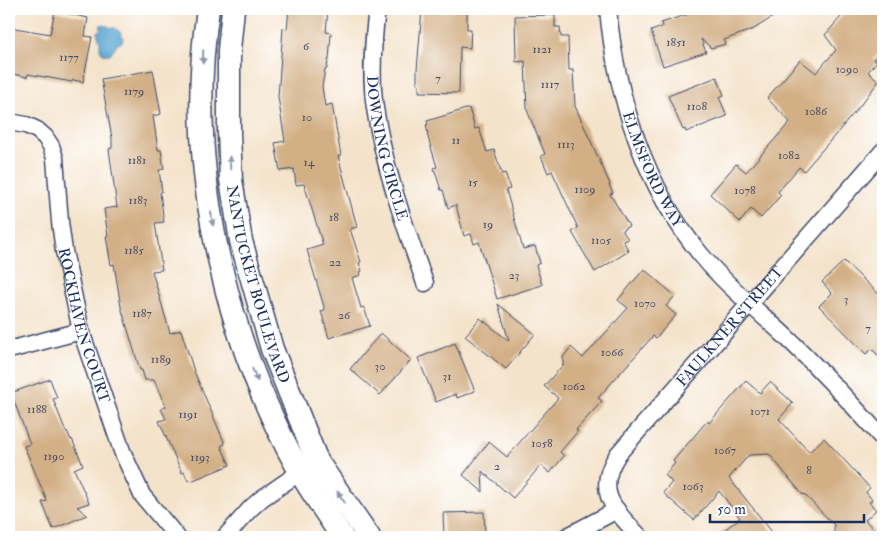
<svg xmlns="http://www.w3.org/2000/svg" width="892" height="546" font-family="'IM FELL Double Pica',serif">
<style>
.water{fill:#55a4cf;stroke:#386a96}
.building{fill:#d2af84}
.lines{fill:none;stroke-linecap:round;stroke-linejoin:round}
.street-casing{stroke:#3c4a6e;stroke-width:19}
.secondary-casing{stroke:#3c4a6e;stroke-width:25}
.street{stroke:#fff;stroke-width:16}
.secondary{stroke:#fff;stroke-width:22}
.oneway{fill:#8d97ae}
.labels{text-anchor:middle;stroke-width:5;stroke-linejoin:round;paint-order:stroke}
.number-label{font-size:12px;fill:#494f68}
.street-label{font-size:15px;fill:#1b2f5e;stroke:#fff}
</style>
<rect width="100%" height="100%" fill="#fff"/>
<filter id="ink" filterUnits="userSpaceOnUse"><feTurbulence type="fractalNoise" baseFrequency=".02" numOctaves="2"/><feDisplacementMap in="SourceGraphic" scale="10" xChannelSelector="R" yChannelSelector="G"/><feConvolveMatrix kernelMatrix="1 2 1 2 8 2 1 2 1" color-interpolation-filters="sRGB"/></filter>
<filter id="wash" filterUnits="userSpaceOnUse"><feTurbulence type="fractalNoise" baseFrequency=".0096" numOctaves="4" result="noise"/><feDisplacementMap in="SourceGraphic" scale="20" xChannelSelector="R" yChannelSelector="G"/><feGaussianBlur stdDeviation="1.12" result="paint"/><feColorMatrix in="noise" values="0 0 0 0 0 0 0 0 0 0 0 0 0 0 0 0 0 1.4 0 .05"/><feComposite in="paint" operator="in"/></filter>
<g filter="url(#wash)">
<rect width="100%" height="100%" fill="#f4e3cb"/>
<path class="water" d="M 100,25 C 106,24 109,28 115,28 L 121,33 L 123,38 L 122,42 C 120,43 118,44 116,46 C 111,51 113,56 103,54 L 100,49 L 100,42 L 97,32 L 101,28 Z"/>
<g id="blocks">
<g class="building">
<polygon points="289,9 328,9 326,32 331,33 329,60 328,60 327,69 325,69 322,87 325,106 332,104 341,156 338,156 357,227 350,229 361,262 359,263 362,271 360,272 361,275 352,278 361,308 364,307 370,326 329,338 321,311 325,310 307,250 323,245 304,184 296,185 294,169 280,171 275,143 285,141 278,97 283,28 287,29"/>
<polygon points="422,9 467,9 467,29 471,29 470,48 460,47 459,93 419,92 419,84 417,83 417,70"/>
<polygon points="693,9 785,9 754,29 724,40 726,44 711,48 701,39 706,52 663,66 651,31 662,27 661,23 695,12"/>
<polygon points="848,9 883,9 883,48 873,59 877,61 868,72 879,81 855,112 804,171 799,167 778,192 781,195 761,218 751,209 740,222 710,194 736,164 746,172 790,122 767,98 800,60 816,73 836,50 825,35"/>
<polygon points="55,11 88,18 85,36 92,37 83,82 73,80 72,82 28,74 27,77 9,73 9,27 50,34"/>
<polygon points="555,15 555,27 560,27 561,37 568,37 569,70 573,70 575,106 610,184 609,185 613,193 610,194 629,226 622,230 628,239 623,241 629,251 595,272 572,232 578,228 552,171 548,173 541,156 545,154 527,110 525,61 516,62 515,16"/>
<polygon points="153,70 161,114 153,116 158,150 161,150 164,169 159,170 162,192 160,193 164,222 155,223 162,270 152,271 170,333 181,330 194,371 225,444 221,446 230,465 191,481 191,480 188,481 184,472 182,473 159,421 166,419 161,409 166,407 154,380 145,380 142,370 140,370 121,307 114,264 111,265 106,236 108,236 104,209 117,207 109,149 112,148 112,138 101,79"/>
<polygon points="717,77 724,95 719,97 727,116 686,132 685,129 683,130 668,96"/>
<polygon points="469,108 475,129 479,128 487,152 494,150 502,174 505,173 510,189 506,190 523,249 535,246 540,263 536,265 542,285 497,299 479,242 474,244 471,234 464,236 456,205 448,208 443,190 441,190 434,168 437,167 427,134 428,134 426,125 428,125 427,121"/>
<polygon points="844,261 883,298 883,360 872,349 866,354 819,306 832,293 822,282"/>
<polygon points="644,269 675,296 666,306 676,315 656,338 653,336 598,398 602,401 576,430 578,431 560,452 564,456 550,473 541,465 513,498 482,471 483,492 463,475 489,442 507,457 558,398 544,386 563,365 563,357 571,347 583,358 628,308 618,300"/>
<polygon points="498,304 535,334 506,369 465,336 480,318 509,341"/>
<polygon points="381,333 411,360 380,395 350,369"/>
<polygon points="455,343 475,391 457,398 456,394 436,402 418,358"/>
<polygon points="50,379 57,398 53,399 66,432 67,431 71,440 72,439 83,465 74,469 89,503 77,507 87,515 53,529 42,502 47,501 24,446 30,444 11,393"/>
<polygon points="746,381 760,393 770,382 793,403 779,419 809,452 824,438 870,488 866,492 872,500 869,502 876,510 865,520 881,537 834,537 834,525 804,494 803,495 769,454 749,455 729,478 776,537 715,537 740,518 719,491 694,520 663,493 672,482 665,475 675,463 673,461 707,421 709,423"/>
<polygon points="484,512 485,537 444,537 443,513"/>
</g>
</g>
</g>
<g filter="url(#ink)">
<use href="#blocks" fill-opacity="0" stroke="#3c4a6e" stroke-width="1"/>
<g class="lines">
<defs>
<g id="street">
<path id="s1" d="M 377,9 C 373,41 370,75 375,108 C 384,168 405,226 425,283"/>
<path id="s2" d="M 608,9 C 616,96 645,188 702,256 C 726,285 756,309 784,335 C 819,368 851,403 883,439"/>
<path id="s3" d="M 9,122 L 26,125 L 37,130 L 45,137 L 51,146 L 55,158 L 60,222 L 64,251 L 81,331 L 122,451 L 142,495 L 177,537"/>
<polyline points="9,350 81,331"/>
<polyline points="225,537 250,509 261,499 309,466"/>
<polyline points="566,537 617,510"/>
<path id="s4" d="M 640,537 C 615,510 593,492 618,454 L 883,151"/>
</g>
<g id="secondary">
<path d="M 208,9 C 185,165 223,333 299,470 C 312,493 328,515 342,537"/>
<path id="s5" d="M 233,9 L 229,50 L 229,133 L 231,180 L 241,241 L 272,349 L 317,461 L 369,537"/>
</g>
</defs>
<use href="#street" class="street-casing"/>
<use href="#secondary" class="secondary-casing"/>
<use href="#street" class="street"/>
<use href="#secondary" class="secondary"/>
</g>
<defs><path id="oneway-solid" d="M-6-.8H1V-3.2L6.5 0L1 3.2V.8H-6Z" transform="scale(1.25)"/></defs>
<g class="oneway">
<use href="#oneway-solid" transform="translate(203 57) rotate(92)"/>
<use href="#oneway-solid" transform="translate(230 163) rotate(-93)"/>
<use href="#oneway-solid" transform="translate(212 219) rotate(81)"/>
<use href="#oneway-solid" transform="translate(255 375) rotate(67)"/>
<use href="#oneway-solid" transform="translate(341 497) rotate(-124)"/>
</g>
</g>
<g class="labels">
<g class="number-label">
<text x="676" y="46">1851</text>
<text x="306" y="50">6</text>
<text x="542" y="53">1121</text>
<text x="69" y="61">1177</text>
<text x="847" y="73">1090</text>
<text x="438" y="82">7</text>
<text x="550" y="88">1117</text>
<text x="134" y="95">1179</text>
<text x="697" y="110">1108</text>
<text x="816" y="115">1086</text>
<text x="307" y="121">10</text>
<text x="456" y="144">11</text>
<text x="566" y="148">1113</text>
<text x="789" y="159">1082</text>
<text x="137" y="164">1181</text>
<text x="309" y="166">14</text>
<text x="473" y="186">15</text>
<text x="585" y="193">1109</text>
<text x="745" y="194">1078</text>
<text x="138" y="204">1183</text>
<text x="334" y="221">18</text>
<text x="488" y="228">19</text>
<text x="601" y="244">1105</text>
<text x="134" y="254">1185</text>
<text x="335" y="266">22</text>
<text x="514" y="279">23</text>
<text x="846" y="303">3</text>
<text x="645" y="307">1070</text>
<text x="142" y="317">1187</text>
<text x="344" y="319">26</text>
<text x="868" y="332">7</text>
<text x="612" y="356">1066</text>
<text x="161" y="363">1189</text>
<text x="380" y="370">30</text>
<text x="447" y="380">31</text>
<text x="574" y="390">1062</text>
<text x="37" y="413">1188</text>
<text x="760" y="415">1071</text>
<text x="188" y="418">1191</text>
<text x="542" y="447">1058</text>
<text x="725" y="454">1067</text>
<text x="54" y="460">1190</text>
<text x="200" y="461">1193</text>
<text x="497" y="470">2</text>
<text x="809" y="474">8</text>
<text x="693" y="490">1063</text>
</g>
<g class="street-label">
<text dy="5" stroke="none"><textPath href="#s1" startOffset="141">DOWNING CIRCLE</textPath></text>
<text dy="5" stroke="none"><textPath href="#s2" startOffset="168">ELMSFORD WAY</textPath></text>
<text dy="5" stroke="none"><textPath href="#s5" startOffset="279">NANTUCKET BOULEVARD</textPath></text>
<text dy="5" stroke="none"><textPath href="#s3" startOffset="234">ROCKHAVEN COURT</textPath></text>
<text dy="5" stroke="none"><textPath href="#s4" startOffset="266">FAULKNER STREET</textPath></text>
</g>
</g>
<rect width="892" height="546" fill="none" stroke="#fff" stroke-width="30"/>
<path d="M710 514v8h154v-8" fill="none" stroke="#1b2f5e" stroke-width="2.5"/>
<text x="717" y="514" font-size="15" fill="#1b2f5e" stroke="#ffffff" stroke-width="4" paint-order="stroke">50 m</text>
</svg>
